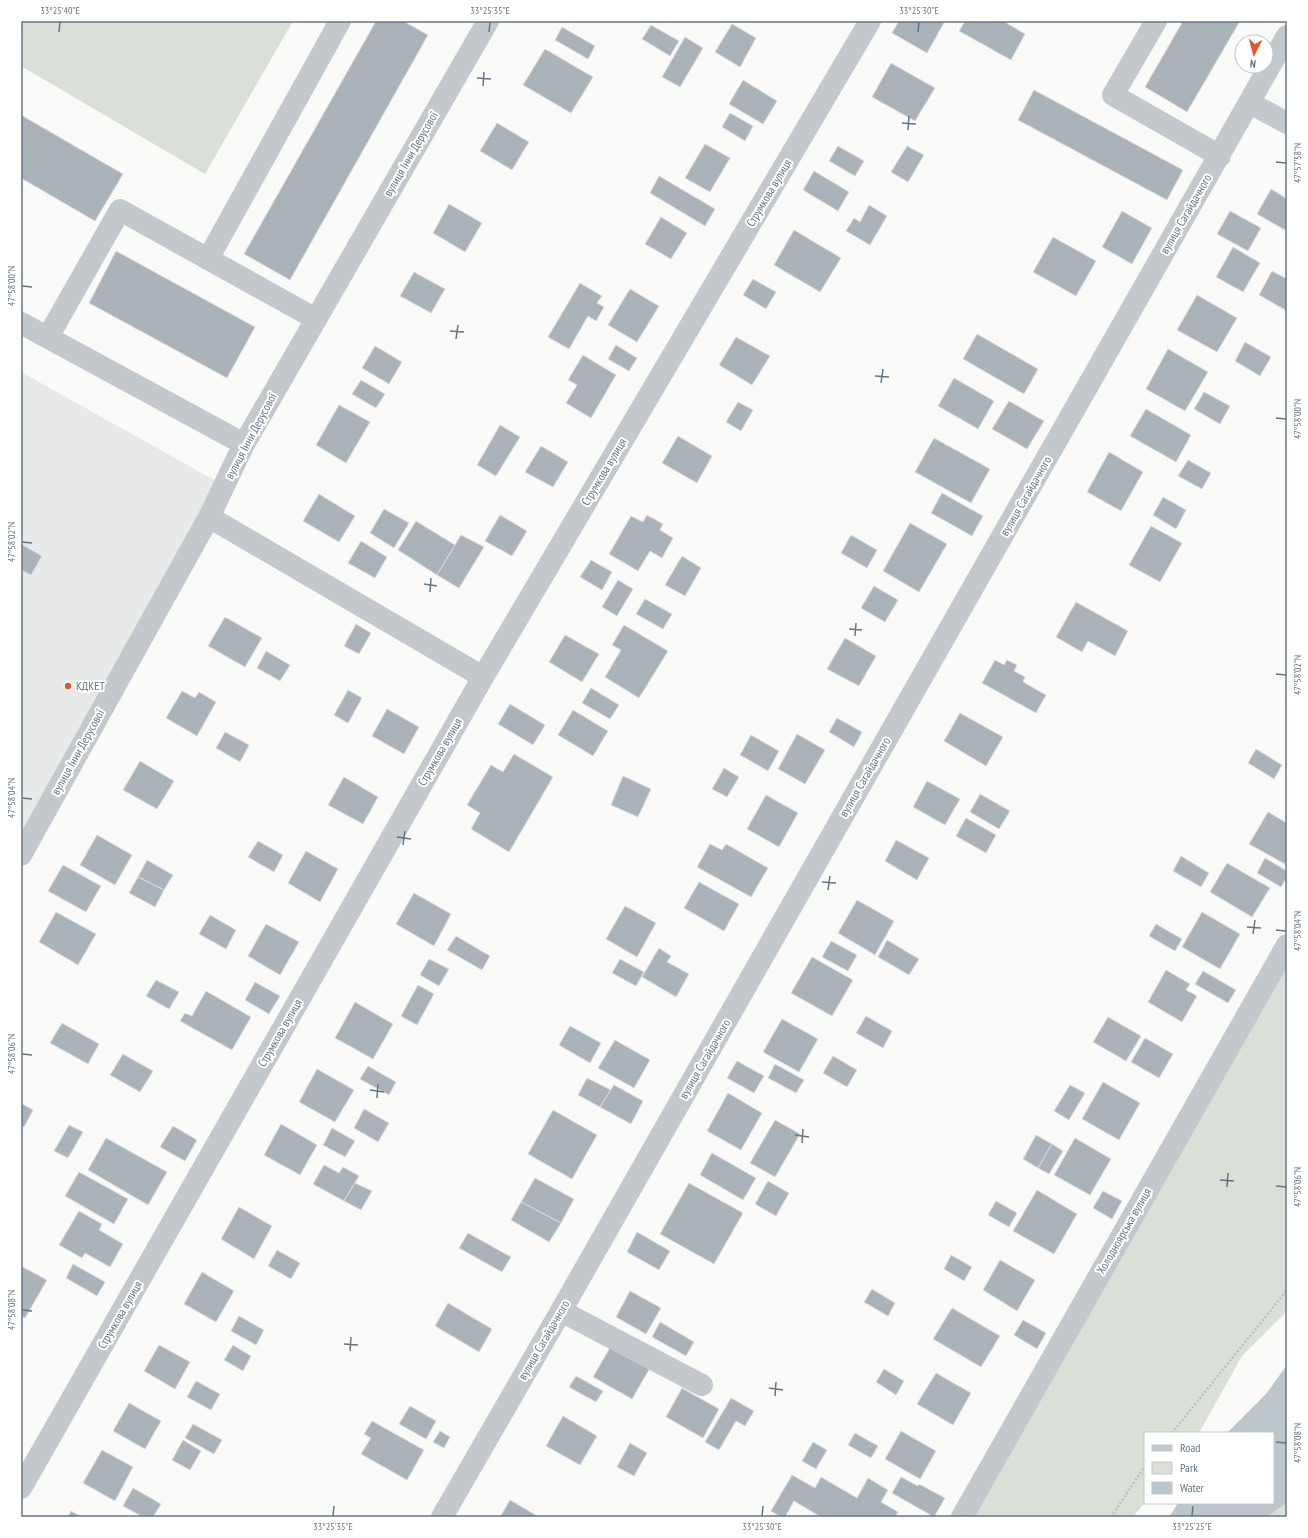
<svg xmlns="http://www.w3.org/2000/svg" width="1308" height="1538" font-family="'PT Sans Narrow',sans-serif">
<style>
.built{fill:#e8e9e9}
.green{fill:#dadfd7}
.water{fill:#bbc7cb}
.building{fill:#aab3b9;stroke:#dcdcda}
.lines{fill:none;stroke-linecap:round;stroke-linejoin:round}
.path{stroke:#bbbfc2;stroke-width:2.5;stroke-dasharray:2 2;stroke-linecap:butt}
.minor{stroke:#c3c8cc;stroke-width:22}
.ticks{fill:none;stroke:#657683;stroke-width:1.5}
.poi-dot{fill:#e4572e;stroke:#fff;stroke-width:1.5}
.labels{text-anchor:middle;stroke-width:4;stroke-linejoin:round;paint-order:stroke}
.street-label{font-size:12px;fill:#657683;stroke:#fff}
.poi-label{font-size:12px;fill:#657683;stroke:#fff;text-anchor:start}
.neatline{fill:none;stroke:#657683;stroke-width:1.5}
.ticks-label{font-size:10px;text-anchor:middle;fill:#657683}
</style>
<rect width="100%" height="100%" fill="#fafaf8"/>
<polygon class="built" points="21,372 225,486 21,855"/>
<g class="green">
<polygon points="21,21 293,21 205,174 21,66"/>
<polygon points="1287,944 1287,1311 1242,1356 1199,1433 1145,1433 1145,1502 1133,1517 962,1517"/>
<polygon points="1287,1503 1287,1517 1267,1517"/>
</g>
<polygon class="water" points="1287,1365 1287,1503 1267,1517 1169,1517 1178,1503 1273,1503 1273,1433 1227,1433 1266,1394"/>
<g class="building">
<polygon points="376,21 403,21 428,35 290,280 244,254"/>
<polygon points="899,21 945,21 927,53 892,33"/>
<polygon points="965,21 1003,21 1025,34 1011,60 959,31"/>
<polygon points="1183,21 1240,21 1187,112 1145,87"/>
<polygon points="732,24 756,38 740,67 715,52"/>
<polygon points="651,25 679,41 670,56 642,39"/>
<polygon points="562,27 595,46 588,59 555,40"/>
<polygon points="685,37 703,48 680,87 662,77"/>
<polygon points="545,49 593,77 571,113 523,85"/>
<polygon points="891,63 935,88 915,121 872,97"/>
<polygon points="743,80 777,101 763,124 729,104"/>
<polygon points="1034,90 1183,170 1167,200 1018,120"/>
<polygon points="730,113 753,126 745,141 722,127"/>
<polygon points="21,115 123,174 95,221 21,178"/>
<polygon points="497,123 529,142 512,170 480,151"/>
<polygon points="705,144 730,158 710,192 685,178"/>
<polygon points="838,146 864,161 855,176 829,161"/>
<polygon points="907,146 924,155 908,182 891,172"/>
<polygon points="814,171 849,192 838,211 803,190"/>
<polygon points="659,176 715,209 705,226 650,193"/>
<polygon points="1271,189 1287,199 1287,226 1285,230 1257,214"/>
<polygon points="449,204 482,223 465,252 433,233"/>
<polygon points="869,205 887,216 870,245 846,231 854,218 860,222"/>
<polygon points="1122,211 1152,228 1132,264 1102,247"/>
<polygon points="1230,211 1261,228 1248,251 1217,234"/>
<polygon points="661,217 687,233 671,259 645,244"/>
<polygon points="794,230 841,258 820,292 774,265"/>
<polygon points="1053,237 1096,261 1076,296 1033,272"/>
<polygon points="1233,247 1260,263 1243,292 1216,277"/>
<polygon points="116,251 255,327 227,378 89,303"/>
<polygon points="1272,271 1287,279 1287,311 1259,295"/>
<polygon points="414,272 445,289 431,313 400,296"/>
<polygon points="753,279 776,292 766,309 743,295"/>
<polygon points="580,283 602,296 597,303 604,307 596,321 588,316 569,349 548,337"/>
<polygon points="630,289 659,306 637,342 608,325"/>
<polygon points="1197,295 1237,318 1217,352 1177,330"/>
<polygon points="977,334 1038,369 1024,394 963,359"/>
<polygon points="736,337 770,356 752,385 719,365"/>
<polygon points="1245,342 1271,357 1260,376 1235,361"/>
<polygon points="616,345 637,358 629,371 608,359"/>
<polygon points="375,346 402,362 389,384 362,368"/>
<polygon points="1168,349 1208,372 1185,411 1146,389"/>
<polygon points="583,355 616,375 591,418 566,403 577,385 568,380"/>
<polygon points="954,378 994,401 978,429 938,406"/>
<polygon points="361,380 385,394 376,408 352,394"/>
<polygon points="1204,392 1230,406 1220,424 1194,409"/>
<polygon points="1009,401 1044,421 1027,449 992,429"/>
<polygon points="738,402 753,410 741,431 726,422"/>
<polygon points="339,405 370,422 346,463 316,445"/>
<polygon points="1146,409 1191,435 1176,462 1130,436"/>
<polygon points="500,425 520,437 496,476 477,465"/>
<polygon points="678,436 712,456 697,483 662,463"/>
<polygon points="934,438 990,469 971,503 915,472"/>
<polygon points="541,446 568,462 553,487 525,472"/>
<polygon points="1109,452 1143,472 1121,511 1087,492"/>
<polygon points="1188,460 1211,473 1202,489 1178,476"/>
<polygon points="942,493 983,516 972,536 931,513"/>
<polygon points="319,494 355,516 339,542 303,521"/>
<polygon points="1163,497 1186,510 1176,529 1153,515"/>
<polygon points="384,509 409,523 394,548 370,533"/>
<polygon points="500,515 527,531 512,556 485,541"/>
<polygon points="647,515 663,524 660,530 673,538 662,558 650,551 638,571 609,554 631,516 643,522"/>
<polygon points="416,521 455,545 437,575 398,550"/>
<polygon points="910,523 947,544 919,592 883,571"/>
<polygon points="1151,526 1182,543 1160,582 1129,565"/>
<polygon points="461,535 484,547 459,588 437,575"/>
<polygon points="851,535 877,550 867,568 841,553"/>
<polygon points="361,541 387,557 375,578 348,563"/>
<polygon points="21,544 42,556 31,575 21,570"/>
<polygon points="682,556 701,568 685,596 665,585"/>
<polygon points="591,560 612,572 602,590 580,577"/>
<polygon points="618,580 633,589 617,616 602,607"/>
<polygon points="874,586 898,600 885,622 861,608"/>
<polygon points="645,599 672,614 663,629 636,614"/>
<polygon points="1076,602 1128,631 1115,656 1088,641 1082,652 1056,637"/>
<polygon points="225,617 262,638 245,667 208,646"/>
<polygon points="356,624 371,633 359,654 344,646"/>
<polygon points="624,625 668,651 639,698 605,677 621,650 612,645"/>
<polygon points="565,635 599,654 582,682 549,662"/>
<polygon points="845,638 876,656 859,686 827,669"/>
<polygon points="266,651 290,665 280,681 257,668"/>
<polygon points="995,660 1004,665 1007,660 1017,665 1014,671 1025,677 1023,682 1046,695 1036,713 982,683"/>
<polygon points="591,688 619,705 610,719 582,703"/>
<polygon points="348,690 362,698 348,723 334,715"/>
<polygon points="182,691 195,698 199,692 216,702 197,736 166,718"/>
<polygon points="510,704 545,725 533,745 498,724"/>
<polygon points="387,709 419,727 404,754 372,736"/>
<polygon points="573,710 608,731 593,756 558,735"/>
<polygon points="960,713 1003,737 986,766 944,741"/>
<polygon points="837,718 862,732 854,747 829,732"/>
<polygon points="225,732 249,745 240,762 216,748"/>
<polygon points="797,734 825,750 805,784 778,769"/>
<polygon points="751,735 779,751 768,771 740,755"/>
<polygon points="1256,749 1282,765 1274,779 1248,763"/>
<polygon points="514,754 553,777 509,852 471,829 480,813 467,805 491,765 503,772"/>
<polygon points="140,761 174,781 157,809 123,790"/>
<polygon points="724,768 739,777 727,797 712,789"/>
<polygon points="623,776 651,789 638,817 611,805"/>
<polygon points="344,777 378,797 363,824 328,805"/>
<polygon points="927,781 960,799 945,825 913,807"/>
<polygon points="980,794 1010,811 999,829 970,812"/>
<polygon points="766,795 798,813 779,847 747,829"/>
<polygon points="1268,812 1287,823 1287,861 1285,864 1249,844"/>
<polygon points="966,818 996,835 986,853 956,836"/>
<polygon points="97,835 132,855 115,885 80,865"/>
<polygon points="896,840 929,858 917,880 885,861"/>
<polygon points="258,841 283,855 274,872 248,857"/>
<polygon points="710,844 722,850 726,844 768,868 751,897 697,867"/>
<polygon points="306,851 338,869 320,902 288,883"/>
<polygon points="1181,856 1209,873 1201,887 1173,871"/>
<polygon points="1265,858 1287,871 1287,877 1281,887 1257,873"/>
<polygon points="147,860 173,875 164,890 138,877"/>
<polygon points="1227,863 1270,888 1252,917 1210,892"/>
<polygon points="63,865 101,886 86,912 48,891"/>
<polygon points="138,877 164,890 155,907 129,893"/>
<polygon points="699,882 739,904 724,931 684,908"/>
<polygon points="414,893 451,914 434,946 396,924"/>
<polygon points="857,900 894,921 875,955 838,933"/>
<polygon points="625,906 656,923 637,957 606,939"/>
<polygon points="56,912 96,934 78,965 39,942"/>
<polygon points="1202,912 1240,934 1220,969 1182,947"/>
<polygon points="210,915 236,930 226,949 199,934"/>
<polygon points="266,924 299,942 280,975 248,956"/>
<polygon points="1156,924 1182,939 1175,951 1149,936"/>
<polygon points="456,936 490,956 482,970 447,950"/>
<polygon points="887,940 919,959 909,975 878,957"/>
<polygon points="831,941 857,955 848,971 822,957"/>
<polygon points="659,948 671,956 667,962 689,974 676,997 642,977"/>
<polygon points="812,957 853,980 832,1016 791,993"/>
<polygon points="429,959 449,969 439,986 420,975"/>
<polygon points="620,959 644,972 636,986 612,973"/>
<polygon points="1166,970 1190,984 1186,990 1197,996 1182,1022 1148,1002"/>
<polygon points="1203,971 1236,990 1228,1003 1195,984"/>
<polygon points="156,980 179,992 169,1009 146,996"/>
<polygon points="255,982 280,996 269,1014 245,1000"/>
<polygon points="418,985 434,994 417,1025 401,1016"/>
<polygon points="206,991 251,1017 232,1050 180,1021 185,1013 192,1016"/>
<polygon points="355,1002 393,1024 373,1059 335,1038"/>
<polygon points="866,1016 892,1031 883,1048 856,1033"/>
<polygon points="1108,1017 1141,1036 1126,1061 1093,1042"/>
<polygon points="782,1019 818,1039 799,1072 763,1052"/>
<polygon points="62,1023 99,1044 88,1064 50,1043"/>
<polygon points="570,1026 601,1043 590,1063 559,1045"/>
<polygon points="1145,1038 1173,1054 1159,1078 1131,1062"/>
<polygon points="615,1040 650,1060 634,1088 598,1068"/>
<polygon points="123,1054 153,1071 140,1092 110,1075"/>
<polygon points="833,1056 857,1070 847,1087 823,1073"/>
<polygon points="737,1061 764,1076 754,1093 727,1078"/>
<polygon points="775,1064 804,1080 796,1093 768,1078"/>
<polygon points="368,1066 396,1082 389,1095 360,1079"/>
<polygon points="317,1069 354,1090 335,1122 299,1102"/>
<polygon points="587,1078 611,1090 600,1107 578,1095"/>
<polygon points="1103,1082 1140,1103 1119,1140 1082,1119"/>
<polygon points="614,1085 643,1101 631,1124 600,1107"/>
<polygon points="1070,1085 1085,1093 1069,1120 1054,1111"/>
<polygon points="728,1093 762,1113 741,1150 707,1131"/>
<polygon points="21,1103 33,1110 24,1127 21,1125"/>
<polygon points="364,1109 389,1123 378,1142 354,1128"/>
<polygon points="553,1110 597,1135 572,1179 528,1154"/>
<polygon points="775,1120 800,1134 775,1177 750,1163"/>
<polygon points="281,1124 317,1145 300,1175 264,1155"/>
<polygon points="69,1125 83,1132 68,1158 54,1151"/>
<polygon points="173,1126 197,1140 185,1161 160,1147"/>
<polygon points="332,1128 355,1141 345,1157 323,1145"/>
<polygon points="1036,1135 1052,1144 1038,1168 1023,1159"/>
<polygon points="106,1138 167,1172 148,1205 88,1170"/>
<polygon points="1075,1138 1111,1159 1090,1195 1054,1175"/>
<polygon points="1052,1144 1063,1151 1049,1174 1038,1168"/>
<polygon points="712,1153 756,1178 743,1200 700,1175"/>
<polygon points="324,1165 339,1173 343,1167 359,1176 344,1201 313,1184"/>
<polygon points="79,1172 128,1199 114,1224 65,1196"/>
<polygon points="535,1178 574,1199 561,1223 521,1202"/>
<polygon points="768,1181 789,1193 776,1216 755,1204"/>
<polygon points="355,1183 372,1191 361,1210 344,1201"/>
<polygon points="689,1183 743,1213 714,1264 660,1234"/>
<polygon points="1037,1190 1077,1214 1054,1254 1013,1231"/>
<polygon points="1103,1191 1122,1201 1112,1219 1093,1208"/>
<polygon points="996,1201 1017,1213 1009,1227 988,1215"/>
<polygon points="521,1202 561,1223 549,1242 511,1220"/>
<polygon points="239,1207 272,1226 254,1259 221,1239"/>
<polygon points="79,1211 102,1224 99,1230 123,1244 110,1267 85,1253 82,1258 59,1245"/>
<polygon points="637,1232 670,1251 659,1270 627,1252"/>
<polygon points="468,1233 511,1257 502,1272 459,1248"/>
<polygon points="277,1250 300,1263 291,1279 268,1266"/>
<polygon points="951,1255 972,1267 964,1281 944,1269"/>
<polygon points="1000,1260 1035,1280 1017,1311 983,1290"/>
<polygon points="73,1264 105,1282 97,1296 66,1278"/>
<polygon points="21,1266 47,1280 25,1318 21,1316"/>
<polygon points="202,1272 234,1291 216,1322 184,1304"/>
<polygon points="872,1289 895,1303 888,1316 864,1302"/>
<polygon points="630,1291 661,1308 646,1334 616,1317"/>
<polygon points="448,1303 492,1329 479,1352 435,1326"/>
<polygon points="952,1308 1000,1336 981,1367 933,1339"/>
<polygon points="239,1316 264,1330 256,1345 231,1331"/>
<polygon points="1023,1320 1046,1333 1037,1349 1014,1335"/>
<polygon points="660,1322 694,1342 686,1356 652,1337"/>
<polygon points="159,1345 190,1362 175,1389 144,1371"/>
<polygon points="233,1345 251,1356 243,1371 224,1360"/>
<polygon points="611,1346 650,1368 632,1399 593,1377"/>
<polygon points="884,1369 904,1381 896,1395 876,1382"/>
<polygon points="936,1373 971,1393 953,1425 917,1404"/>
<polygon points="576,1376 603,1391 596,1402 569,1387"/>
<polygon points="196,1381 220,1394 211,1410 187,1397"/>
<polygon points="682,1388 719,1409 703,1438 666,1417"/>
<polygon points="731,1398 754,1411 745,1426 736,1421 719,1450 705,1442"/>
<polygon points="129,1403 161,1421 145,1449 113,1431"/>
<polygon points="410,1406 436,1421 426,1439 399,1424"/>
<polygon points="563,1416 597,1436 580,1465 546,1446"/>
<polygon points="372,1421 424,1450 407,1480 361,1454 371,1438 364,1434"/>
<polygon points="193,1424 222,1440 214,1454 185,1438"/>
<polygon points="440,1431 450,1437 444,1448 433,1442"/>
<polygon points="901,1431 936,1451 920,1479 885,1459"/>
<polygon points="855,1433 878,1446 871,1458 848,1445"/>
<polygon points="183,1440 201,1451 190,1470 172,1460"/>
<polygon points="813,1442 827,1450 816,1469 802,1461"/>
<polygon points="630,1443 647,1453 634,1476 617,1467"/>
<polygon points="102,1450 133,1467 115,1501 83,1483"/>
<polygon points="792,1475 815,1488 821,1477 857,1498 868,1478 888,1490 881,1502 898,1512 895,1517 821,1517 794,1501 785,1517 781,1517 771,1511"/>
<polygon points="901,1477 918,1486 919,1484 945,1498 934,1517 892,1493"/>
<polygon points="133,1488 161,1504 153,1517 143,1517 123,1506"/>
<polygon points="510,1500 539,1517 500,1517"/>
<polygon points="71,1511 82,1517 68,1517"/>
</g>
<g class="lines">
<g class="path">
<polyline points="1172,1433 1287,1290"/>
<polyline points="1111,1517 1145,1466"/>
</g>
<g class="minor">
<polyline points="1156,21 1113,95 1220,156"/>
<polyline points="1250,103 1287,123"/>
<polyline points="208,259 340,21"/>
<polyline points="21,323 244,444"/>
<polyline points="48,337 120,210 316,319"/>
<polyline points="209,517 483,677"/>
<polyline points="21,855 209,517 244,444 488,21"/>
<polyline points="561,1311 702,1385"/>
<polyline points="21,1488 483,677 870,21"/>
<polyline points="442,1517 561,1311 1287,36"/>
<polyline points="962,1517 1287,945"/>
</g>
</g>
<path class="ticks" d="M 59,32 L 60,22M 489,32 L 490,22M 918,32 L 919,22M 477,78 L 491,79M 483,86 L 484,72M 902,123 L 916,124M 908,130 L 909,116M 1276,162 L 1286,163M 22,286 L 32,287M 450,331 L 464,332M 456,339 L 458,325M 875,376 L 889,377M 881,383 L 883,369M 1276,418 L 1286,419M 22,542 L 32,543M 424,584 L 437,586M 430,592 L 431,578M 849,629 L 862,630M 855,636 L 856,623M 1276,674 L 1286,675M 22,798 L 32,799M 397,837 L 411,839M 403,845 L 405,831M 822,882 L 836,883M 828,890 L 830,876M 1247,927 L 1261,928M 1276,930 L 1286,931M 1253,934 L 1255,920M 22,1054 L 32,1055M 370,1090 L 384,1092M 377,1098 L 378,1084M 795,1135 L 809,1137M 802,1143 L 803,1129M 1220,1180 L 1234,1181M 1276,1186 L 1286,1187M 1227,1187 L 1228,1173M 22,1310 L 32,1311M 344,1344 L 358,1345M 350,1351 L 351,1337M 769,1388 L 783,1390M 775,1396 L 776,1382M 1276,1442 L 1286,1443M 333,1516 L 334,1506M 762,1516 L 763,1506M 1192,1516 L 1193,1506"/>
<circle class="poi-dot" cx="68" cy="686" r="4"/>
<g class="labels">
<g class="street-label">
<text transform="translate(411 154) rotate(-60)" y="4">вулиця Інни Дерусової</text>
<text transform="translate(769 193) rotate(-59)" y="4">Струмкова вулиця</text>
<text transform="translate(1186 214) rotate(-60)" y="4">вулиця Сагайдачного</text>
<text transform="translate(251 436) rotate(-62)" y="4">вулиця Інни Дерусової</text>
<text transform="translate(604 472) rotate(-59)" y="4">Струмкова вулиця</text>
<text transform="translate(1026 496) rotate(-60)" y="4">вулиця Сагайдачного</text>
<text transform="translate(78 752) rotate(-61)" y="4">вулиця Інни Дерусової</text>
<text transform="translate(440 752) rotate(-60)" y="4">Струмкова вулиця</text>
<text transform="translate(865 777) rotate(-60)" y="4">вулиця Сагайдачного</text>
<text transform="translate(280 1033) rotate(-60)" y="4">Струмкова вулиця</text>
<text transform="translate(705 1059) rotate(-60)" y="4">вулиця Сагайдачного</text>
<text transform="translate(1124 1231) rotate(-60)" y="4">Холодноярська вулиця</text>
<text transform="translate(120 1315) rotate(-60)" y="4">Струмкова вулиця</text>
<text transform="translate(544 1340) rotate(-60)" y="4">вулиця Сагайдачного</text>
</g>
<g class="poi-label">
<text x="76" y="690">КДКЕТ</text>
</g>
</g>
<rect width="1308" height="1538" fill="none" stroke="#ffffff" stroke-width="44"/>
<rect x="1144" y="1432" width="130" height="72" fill="#ffffff" stroke="#c1c8cd"/>
<rect x="1152" y="1445" width="20" height="6" fill="#c3c8cc" stroke="#c1c8cd"/>
<text x="1180" y="1452" font-size="12" fill="#657683">Road</text>
<rect x="1152" y="1462" width="20" height="12" fill="#dadfd7" stroke="#c1c8cd"/>
<text x="1180" y="1472" font-size="12" fill="#657683">Park</text>
<rect x="1152" y="1482" width="20" height="12" fill="#bbc7cb" stroke="#c1c8cd"/>
<text x="1180" y="1492" font-size="12" fill="#657683">Water</text>
<g transform="translate(1254 54) rotate(186)"><circle r="19" fill="#ffffff" stroke="#c1c8cd"/>
<path d="M0-3L7 15L0 10L-7 15Z" fill="#e4572e"/>
<text y="-6" font-size="11" font-weight="bold" text-anchor="middle" fill="#657683">N</text>
</g>
<rect x="22" y="22" width="1264" height="1494" class="neatline"/>
<g class="ticks-label">
<text x="60" y="14">33°25'40"E</text>
<text x="490" y="14">33°25'35"E</text>
<text x="919" y="14">33°25'30"E</text>
<text transform="translate(1297 163) rotate(-90)" y="4">47°57'58"N</text>
<text transform="translate(11 286) rotate(-90)" y="4">47°58'00"N</text>
<text transform="translate(1297 419) rotate(-90)" y="4">47°58'00"N</text>
<text transform="translate(11 542) rotate(-90)" y="4">47°58'02"N</text>
<text transform="translate(1297 675) rotate(-90)" y="4">47°58'02"N</text>
<text transform="translate(11 798) rotate(-90)" y="4">47°58'04"N</text>
<text transform="translate(1297 931) rotate(-90)" y="4">47°58'04"N</text>
<text transform="translate(11 1054) rotate(-90)" y="4">47°58'06"N</text>
<text transform="translate(1297 1187) rotate(-90)" y="4">47°58'06"N</text>
<text transform="translate(11 1310) rotate(-90)" y="4">47°58'08"N</text>
<text transform="translate(1297 1443) rotate(-90)" y="4">47°58'08"N</text>
<text x="333" y="1530">33°25'35"E</text>
<text x="762" y="1530">33°25'30"E</text>
<text x="1192" y="1530">33°25'25"E</text>
</g>
</svg>
